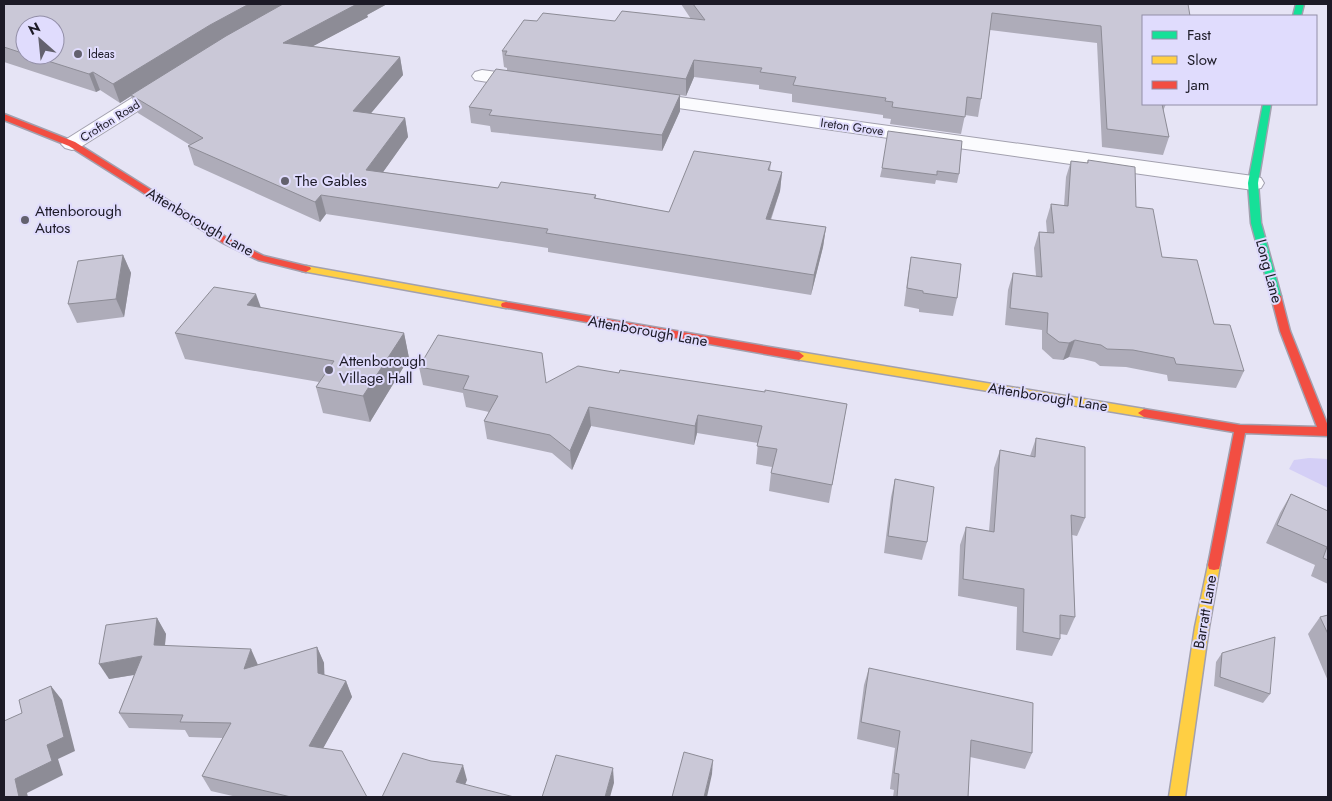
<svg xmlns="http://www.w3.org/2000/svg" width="1332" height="801" font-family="Jost,sans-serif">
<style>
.green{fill:#d4cff6}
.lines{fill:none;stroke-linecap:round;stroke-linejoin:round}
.street-casing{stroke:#a2a0ae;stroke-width:2}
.fast-casing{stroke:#a2a0ae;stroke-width:3}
.slow-casing{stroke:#a2a0ae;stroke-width:3}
.jam-casing{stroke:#a2a0ae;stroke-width:3}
.street{fill:#fbfbfe;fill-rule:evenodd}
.fast{fill:#16e098;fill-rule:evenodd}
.slow{fill:#ffcf43;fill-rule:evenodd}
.jam{fill:#f24e42;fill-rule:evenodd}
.wall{fill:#aeacb9;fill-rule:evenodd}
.shaded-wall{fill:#8d8c96}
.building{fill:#cac8d7;stroke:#8d8c96}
.poi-dot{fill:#63616e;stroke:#e0dcfd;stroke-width:2}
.labels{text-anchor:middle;stroke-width:4;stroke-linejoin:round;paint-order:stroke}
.far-poi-label{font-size:12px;fill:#1c1a26;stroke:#e0dcfd;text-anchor:start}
.far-street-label{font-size:12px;fill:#1c1a26;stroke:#e0dcfd}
.poi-label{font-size:15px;fill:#1c1a26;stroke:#e0dcfd;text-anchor:start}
.street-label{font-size:15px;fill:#1c1a26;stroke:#e0dcfd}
</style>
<rect width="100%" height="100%" fill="#e6e4f5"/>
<polygon class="green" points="1309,458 1328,459 1328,488 1289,469 1294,460"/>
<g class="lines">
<defs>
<g id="street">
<polygon points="482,70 526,76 533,78 536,82 533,86 526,88 475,80 472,76 475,72"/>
<polygon points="166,79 173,81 176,85 173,89 79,148 72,150 65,148 61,144 65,140 159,81"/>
<polygon points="643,92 1253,176 1261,178 1264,183 1261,188 1253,190 636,102 633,98 636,94"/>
</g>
<g id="fast">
<polygon points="1296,4 1304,4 1301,16 1293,16"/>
<polygon points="1263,104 1271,104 1258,183 1261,223 1281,296 1276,299 1271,296 1251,223 1248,183"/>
</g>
<g id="slow">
<polygon points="306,266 506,302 511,305 506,308 302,271 301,269"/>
<polygon points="799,352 1144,409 1150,413 1144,417 795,359 794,356 795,353"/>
<polygon points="1214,560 1219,561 1220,565 1209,627 1185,797 1169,797 1195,627 1208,565 1209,561"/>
</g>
<g id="jam">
<polygon points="4,114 75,142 229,239 264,256 310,267 311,269 306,272 258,260 223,243 69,146 4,120"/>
<polygon points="1276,293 1281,296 1290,331 1328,426 1328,436 1245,433 1220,565 1219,569 1214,570 1209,569 1208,565 1234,432 1144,417 1138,413 1144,409 1240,425 1317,427 1280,331 1271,296"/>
<polygon points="506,302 799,352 804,356 799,360 502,307 501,305 502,303"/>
</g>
</defs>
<use href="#street" class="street-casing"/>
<use href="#fast" class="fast-casing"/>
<use href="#slow" class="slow-casing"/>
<use href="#jam" class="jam-casing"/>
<use href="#street" class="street"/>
<use href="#fast" class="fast"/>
<use href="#slow" class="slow"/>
<use href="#jam" class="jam"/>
</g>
<g class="wall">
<path d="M 4,4 L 387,4 L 367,15 L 368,17 L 313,46 L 400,57 L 403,75 L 370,114 L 405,118 L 408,137 L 383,172 L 498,188 L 596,195 L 596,198 L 669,212 L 771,162 L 770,170 L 782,172 L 780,191 L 771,220 L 826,227 L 823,247 L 811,295 L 548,252 L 548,248 L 326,214 L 320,222 L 194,165 L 188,146 L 190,145 L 138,113 L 131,96 L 120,103 L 100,90 L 96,92 L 4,62 ZM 25,25 L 55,55 L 25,55 Z"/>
<polygon points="681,4 1188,4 1143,16 1143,104 1166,104 1163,111 1169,137 1163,155 1102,147 1097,43 990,30 981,99 978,117 965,115 961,134 890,124 891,119 883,118 883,115 792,102 792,94 759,89 759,85 694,77 686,96 680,95 680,111 662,151 491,132 490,126 471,123 469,107 507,71 507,68 504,67 502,51 537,21 615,21 691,19"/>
<polygon points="962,141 959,174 957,183 936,180 935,184 880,177 882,168"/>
<polygon points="1088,160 1136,207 1162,257 1214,324 1244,371 1236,388 1168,381 1167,375 1126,367 1100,366 1095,362 1083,359 1069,357 1063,360 1053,359 1042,349 1042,330 1005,325 1008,290 1013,273 1036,276 1034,248 1039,232 1047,233 1046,221 1051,204 1064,206 1066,177 1071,161 1087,163"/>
<polygon points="123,255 131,273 124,317 77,323 68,304"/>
<polygon points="911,257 957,298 953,316 919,312 919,309 904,306 908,275"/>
<polygon points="261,308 404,333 409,358 370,422 323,413 316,387 319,382 185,359 175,333"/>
<polygon points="419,367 546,383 619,373 847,404 829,503 769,491 771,473 772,467 756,464 758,443 697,433 694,445 591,426 572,470 552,453 487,439 484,421 489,412 466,407 463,393 423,385"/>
<polygon points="1036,438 1085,518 1077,536 1072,535 1075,617 1067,635 1060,634 1060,639 1052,656 1016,650 1017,607 958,596 960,545 966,527 989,531 994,468 1000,450 1030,456"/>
<polygon points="895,479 927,542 922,560 884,553 891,497"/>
<polygon points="1291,494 1328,511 1328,584 1311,576 1315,565 1266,543 1280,513"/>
<polygon points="1328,615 1328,681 1308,634 1320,617"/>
<polygon points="157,618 166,634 165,646 258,665 317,647 324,663 324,675 346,681 352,697 323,748 367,797 237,797 211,791 202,776 223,738 189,737 185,730 129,728 119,713 134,675 109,679"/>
<polygon points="1222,653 1270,694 1263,703 1214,686 1216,662"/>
<polygon points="869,668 1032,753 1025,769 970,757 968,797 893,797 894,790 890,789 895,748 857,739 864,685"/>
</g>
<g class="shaded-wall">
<polygon points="249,4 285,4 131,95 131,96 120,103 113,84 210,25"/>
<polygon points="357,4 387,4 367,15 368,17 287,60 283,43"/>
<polygon points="400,57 403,75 357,130 353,111"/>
<polygon points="694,60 694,77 686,96 686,79"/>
<polygon points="93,72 100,90 96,92 89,74"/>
<polygon points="680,95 680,111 662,151 662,135"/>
<polygon points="405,118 408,137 371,189 366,170"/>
<polygon points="782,172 780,191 764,238 766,219"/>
<polygon points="321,195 326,214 320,222 315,202"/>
<polygon points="826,227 823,247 811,295 814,275"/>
<polygon points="123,255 131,273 124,317 116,299"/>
<polygon points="256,294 265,319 247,305"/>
<polygon points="404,333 409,358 370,422 363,396"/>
<polygon points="1075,340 1069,357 1063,360 1069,343"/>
<polygon points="589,407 591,426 572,470 570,451"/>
<polygon points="698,415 697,433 694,445 695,426"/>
<polygon points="157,618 166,634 163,661 154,645"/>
<polygon points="317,647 324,663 325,689 318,673"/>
<polygon points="251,649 258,665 244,669"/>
<polygon points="142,656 151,672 109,679 99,664"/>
<polygon points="346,681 352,697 316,761 309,746"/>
<polygon points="51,686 62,700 75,751 58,759 63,775 27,793 28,797 17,797 15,779 47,745"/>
<polygon points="713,760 712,774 707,797 704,797"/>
<polygon points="463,765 467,780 460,797 456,782"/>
<polygon points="613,768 614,783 610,797 605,797"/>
</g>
<g class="building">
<polygon points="4,4 249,4 210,25 113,84 93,72 89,74 29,55 55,55 55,25 25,25 25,54 4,47"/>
<polygon points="283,4 357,4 283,43 400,57 353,111 405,118 366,170 498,188 501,182 596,195 594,198 669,212 694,151 771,162 768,170 782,172 766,219 826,227 814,275 546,233 548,229 321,195 315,202 188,146 203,138 131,95 226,36"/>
<polygon points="693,4 1188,4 1190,16 1143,16 1143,104 1162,104 1169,137 1107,129 1101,26 992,13 981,99 967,97 965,117 892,107 893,102 885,101 886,98 793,85 796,77 760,72 762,68 694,60 686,79 505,55 507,51 502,51 524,20 537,21 543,13 615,21 622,11 705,20"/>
<polygon points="496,69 680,95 662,135 489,115 492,110 469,107"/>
<polygon points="888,131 962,141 959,174 937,171 937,175 882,168"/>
<polygon points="1088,160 1135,167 1136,207 1153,209 1162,257 1197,260 1214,324 1230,325 1244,371 1176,364 1174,358 1133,350 1107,349 1101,345 1089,343 1075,340 1069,343 1059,342 1047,333 1048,313 1010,308 1013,273 1042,277 1039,232 1054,233 1051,204 1068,206 1071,161 1088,163"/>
<polygon points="123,255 116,299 68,304 78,261"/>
<polygon points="911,257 961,264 957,298 923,293 923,291 907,288"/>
<polygon points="214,287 256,294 247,305 404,333 363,396 316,387 334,361 175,333"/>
<polygon points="438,335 542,353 546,383 578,366 619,373 620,370 765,392 765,390 847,404 832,485 771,473 777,449 757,446 762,426 698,415 695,426 589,407 570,451 550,435 484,421 498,396 463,389 469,376 419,367"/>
<polygon points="1036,438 1085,447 1085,518 1071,515 1075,617 1060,615 1060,639 1023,632 1024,589 963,579 966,527 994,532 1000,450 1035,457"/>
<polygon points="895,479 934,487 927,542 888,536"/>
<polygon points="1291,494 1328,511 1328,560 1323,558 1327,547 1277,525"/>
<polygon points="1328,615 1328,634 1320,617"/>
<polygon points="157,618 154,645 251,649 244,669 317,647 318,673 346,681 309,746 342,751 367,797 291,797 202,776 231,723 180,722 183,715 119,713 142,656 99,664 106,625"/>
<polygon points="1275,637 1270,694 1220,677 1222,653"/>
<polygon points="869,668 1033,703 1032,753 971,740 968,797 897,797 899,774 894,773 900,731 861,722"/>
<polygon points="51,686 64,737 47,745 52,761 15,779 19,797 4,797 4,721 22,713 19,700"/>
<polygon points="684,752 713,760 704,797 672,797"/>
<polygon points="403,753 431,761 463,765 456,782 514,797 382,797"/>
<polygon points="556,755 613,768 605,797 542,797"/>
</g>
<g class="poi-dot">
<circle cx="78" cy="54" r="5"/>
<circle cx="285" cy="181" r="5"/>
<circle cx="25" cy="220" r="5"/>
<circle cx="329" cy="370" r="5"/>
</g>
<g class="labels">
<g class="far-poi-label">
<text x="88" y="58">Ideas</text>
</g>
<g class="far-street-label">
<text transform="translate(110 121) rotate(-32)" y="4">Crofton Road</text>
<text transform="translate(852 127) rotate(8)" y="4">Ireton Grove</text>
</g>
<g class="poi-label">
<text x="295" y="186">The Gables</text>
<text x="35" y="216">Attenborough<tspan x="35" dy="17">Autos</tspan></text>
<text x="339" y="366">Attenborough<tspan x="339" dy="17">Village Hall</tspan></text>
</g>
<g class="street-label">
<text transform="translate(200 222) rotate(30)" y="5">Attenborough Lane</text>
<text transform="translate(1269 271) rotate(75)" y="5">Long Lane</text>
<text transform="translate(648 331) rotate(10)" y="5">Attenborough Lane</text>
<text transform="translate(1048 397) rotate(9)" y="5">Attenborough Lane</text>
<text transform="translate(1205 612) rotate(-80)" y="5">Barratt Lane</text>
</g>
</g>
<rect width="1332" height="801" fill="none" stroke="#1c1a26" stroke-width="10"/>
<rect x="1142" y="15" width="175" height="90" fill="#e0dcfd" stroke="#928ea7"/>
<rect x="1152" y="31" width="25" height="8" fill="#16e098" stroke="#928ea7"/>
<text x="1187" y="40" font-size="15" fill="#1c1a26">Fast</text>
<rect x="1152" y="56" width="25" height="8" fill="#ffcf43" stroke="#928ea7"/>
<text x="1187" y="65" font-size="15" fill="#1c1a26">Slow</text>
<rect x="1152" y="81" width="25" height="8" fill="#f24e42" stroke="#928ea7"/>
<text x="1187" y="90" font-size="15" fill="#1c1a26">Jam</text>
<g transform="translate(40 40) rotate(333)"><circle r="24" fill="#e0dcfd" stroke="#928ea7"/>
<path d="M0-4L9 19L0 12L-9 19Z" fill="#63616e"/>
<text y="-8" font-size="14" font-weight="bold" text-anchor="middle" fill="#1c1a26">N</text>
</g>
</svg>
